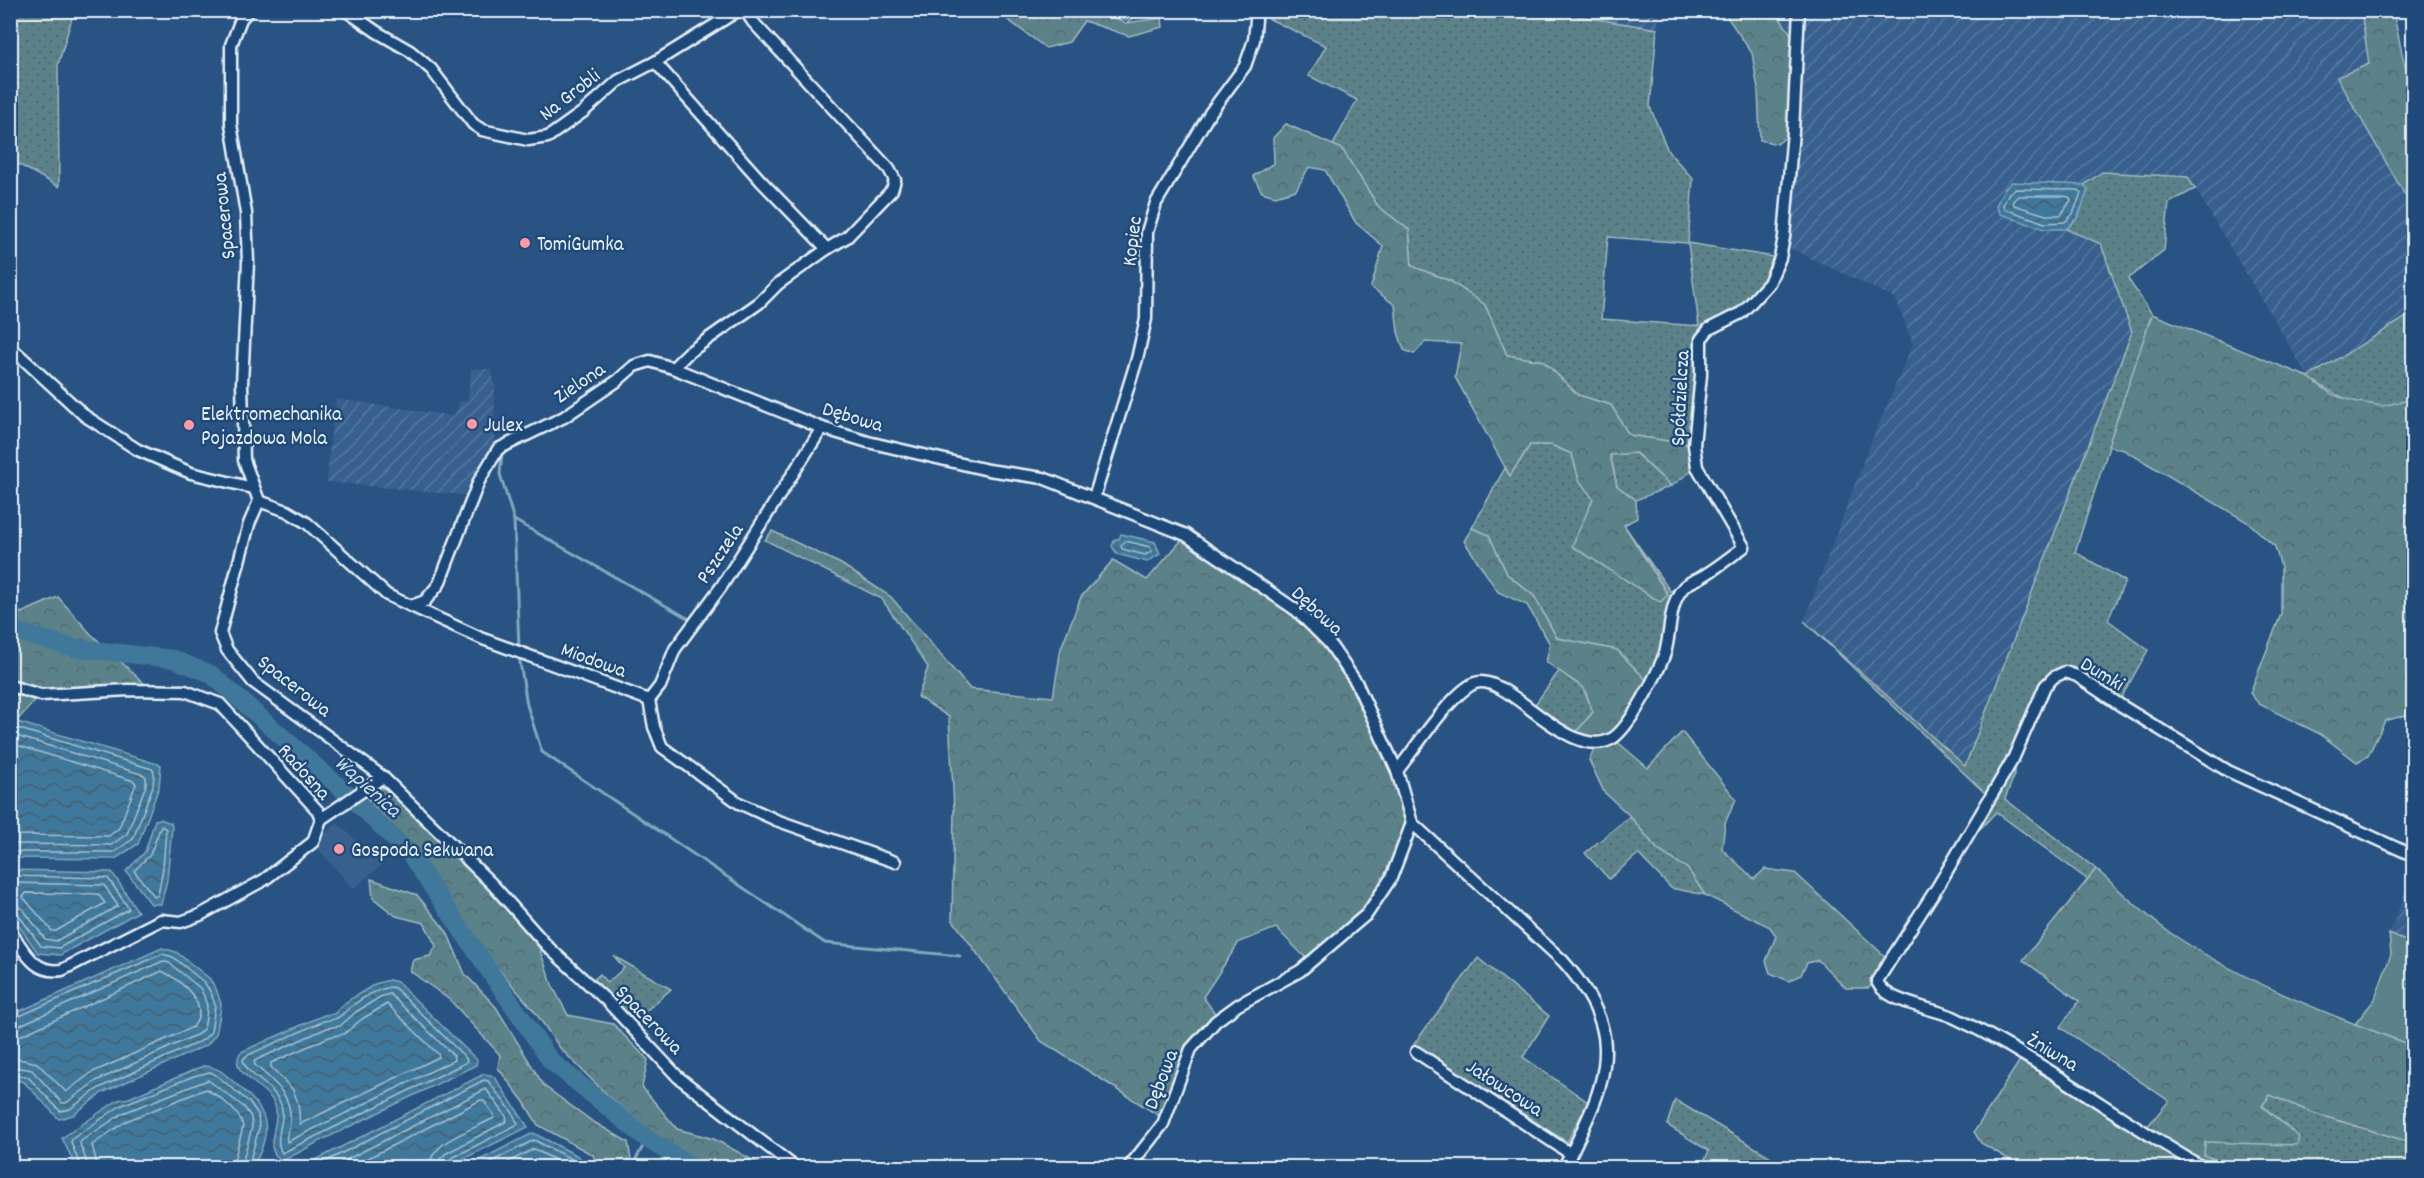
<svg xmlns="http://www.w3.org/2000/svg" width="2424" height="1178" font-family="Dekko,sans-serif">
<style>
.built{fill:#39608e}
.industrial{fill:url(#industrial-furrows)}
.grass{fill:url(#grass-dots);stroke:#a2bac0;stroke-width:1.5;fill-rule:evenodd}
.forest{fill:url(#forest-crowns);stroke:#a2bac0;stroke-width:1.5}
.park{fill:#5b8289;stroke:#a2bac0;stroke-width:1.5}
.water{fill:url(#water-waves);stroke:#83a8c0;stroke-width:1.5}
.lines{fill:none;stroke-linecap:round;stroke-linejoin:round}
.shore{stroke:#a5c1d3;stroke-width:1.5}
.stream{stroke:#83a8c0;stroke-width:3}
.river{stroke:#40789b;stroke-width:18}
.minor-casing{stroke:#e8f1f8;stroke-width:15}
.minor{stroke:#1f4a7a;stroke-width:10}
.poi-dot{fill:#ff9aa2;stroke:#1f4a7a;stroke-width:2}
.labels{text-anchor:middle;stroke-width:5;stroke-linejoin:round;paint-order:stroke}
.street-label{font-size:21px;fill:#e8f1f8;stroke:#1f4a7a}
.poi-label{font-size:21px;fill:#e8f1f8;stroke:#1f4a7a;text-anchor:start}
.water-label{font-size:22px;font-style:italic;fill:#cfdfea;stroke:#1f4a7a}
</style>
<defs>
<pattern id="industrial-furrows" width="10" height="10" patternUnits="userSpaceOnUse" patternTransform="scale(1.5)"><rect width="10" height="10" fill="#39608e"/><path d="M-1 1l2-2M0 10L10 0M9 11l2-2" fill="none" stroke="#56779f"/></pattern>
<pattern id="grass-dots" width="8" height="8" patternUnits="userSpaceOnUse" patternTransform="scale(1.5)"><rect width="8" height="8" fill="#5b8289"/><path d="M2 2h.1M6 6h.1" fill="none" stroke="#52686d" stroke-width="1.8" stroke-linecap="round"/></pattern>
<pattern id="forest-crowns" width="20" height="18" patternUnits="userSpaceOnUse" patternTransform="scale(1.5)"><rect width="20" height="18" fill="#5b8289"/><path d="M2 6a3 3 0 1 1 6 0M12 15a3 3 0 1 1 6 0" fill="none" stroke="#52686d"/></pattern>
<pattern id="water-waves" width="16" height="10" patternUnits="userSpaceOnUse" patternTransform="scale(1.5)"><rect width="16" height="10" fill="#40789b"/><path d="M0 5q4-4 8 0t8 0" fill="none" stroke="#436072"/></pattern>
</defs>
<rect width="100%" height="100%" fill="#295382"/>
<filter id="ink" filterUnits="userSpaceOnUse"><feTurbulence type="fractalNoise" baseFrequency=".0167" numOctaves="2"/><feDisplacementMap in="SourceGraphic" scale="12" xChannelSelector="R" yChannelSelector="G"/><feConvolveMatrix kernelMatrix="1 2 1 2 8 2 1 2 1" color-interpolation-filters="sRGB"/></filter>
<g filter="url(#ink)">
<g class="built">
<polygon points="1775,11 1794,11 1797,43 1776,11"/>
<polygon points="337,823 383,864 353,889 314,844"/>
</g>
<g class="industrial">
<polygon points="1574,11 1574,10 1660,11 1657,29 1573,16"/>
<polygon points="1804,11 2361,11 2369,64 2337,77 2413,209 2413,313 2308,377 2188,177 2102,172 2084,185 2045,183 2001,214 2044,229 2066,229 2101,244 2132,332 1965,766 1804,621 1866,454 1913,344 1895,298 1783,245"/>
<polygon points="471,369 491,369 495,384 494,448 471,496 327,482 331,431 336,399 454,416 459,402 468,400"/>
<polygon points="2413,873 2413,944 2389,934"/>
</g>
<g class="grass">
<polygon points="11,10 74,11 58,65 59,187 11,160"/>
<path d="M 1257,10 L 1541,10 L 1657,29 L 1650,107 L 1668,151 L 1693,179 L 1688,243 L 1780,258 L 1749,305 L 1701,339 L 1694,445 L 1628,435 L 1611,405 L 1578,395 L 1543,361 L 1507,355 L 1485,305 L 1450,281 L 1412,266 L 1409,230 L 1378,206 L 1342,149 L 1333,145 L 1357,100 L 1309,76 L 1326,46 L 1257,13 ZM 1608,237 L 1688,243 L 1699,326 L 1601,319 Z"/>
<polygon points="2102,172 2188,177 2195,189 2169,203 2164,250 2128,279 2152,314 2075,552 2125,581 2108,620 2148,650 2120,700 2059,671 2012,757 1987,795 1804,621 1965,766 2132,332 2101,244 2066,229 2078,217 2088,190 2084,185"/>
<path d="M 2413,313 L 2413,399 C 2403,401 2392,406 2381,406 C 2353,406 2330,392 2308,377 Z"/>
<polygon points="1530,445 1551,445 1572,454 1579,480 1668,594 1624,525 1670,591 1684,586 1651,685 1617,650 1557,638 1534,596 1507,574 1489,535 1472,528 1505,468 1510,476"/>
<polygon points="1635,453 1671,486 1636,500 1617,486 1610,454"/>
<polygon points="1559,671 1583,688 1593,712 1573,736 1531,710"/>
<polygon points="2015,763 2015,773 2005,799 2096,869 2088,880 1996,812 1981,828 1976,828"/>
<polygon points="1630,816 1658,850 1688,868 1705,895 1671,888 1638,854 1609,879 1585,853"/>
<polygon points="614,956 671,989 633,1022 591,982 600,974 607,983 624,968"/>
<polygon points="1478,958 1549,1016 1523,1057 1588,1102 1567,1142 1414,1044"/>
<polygon points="2270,1095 2313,1113 2413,1143 2413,1167 2233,1167 2204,1155 2205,1142 2298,1137 2262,1105"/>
<polygon points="1675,1100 1771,1157 1766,1167 1701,1167 1709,1151 1667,1125"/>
</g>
<g class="forest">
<polygon points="1000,11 1102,11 1125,23 1162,18 1163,27 1129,36 1084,21 1069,42 1046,48 1008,20"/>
<polygon points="1723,11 1775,11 1797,43 1793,131 1777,144 1760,140 1758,90 1752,53"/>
<polygon points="2361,11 2393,11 2404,63 2413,82 2413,209 2337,77 2369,64"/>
<polygon points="1286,124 1342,149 1378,206 1409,230 1412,266 1450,281 1485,305 1507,355 1543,361 1578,395 1611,405 1629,435 1694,445 1697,467 1671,486 1636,453 1610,455 1617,486 1636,500 1637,518 1624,525 1668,595 1660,602 1572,546 1593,499 1579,480 1572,454 1551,445 1530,445 1510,476 1455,377 1461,344 1425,342 1414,354 1404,350 1398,332 1395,305 1371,287 1383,246 1356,223 1325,170 1309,167 1296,190 1275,196 1262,192 1253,176 1274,163 1273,138"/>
<polygon points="2152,314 2308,377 2333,395 2358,402 2382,406 2413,399 2413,713 2385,721 2368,756 2357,762 2320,734 2259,704 2250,693 2281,614 2281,567 2275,547 2249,523 2124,450 2108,446"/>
<polygon points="1472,528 1489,535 1507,574 1534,596 1557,638 1617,650 1651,685 1613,738 1648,768 1682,732 1736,799 1725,823 1722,849 1754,879 1765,869 1795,873 1889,960 1869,988 1846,988 1818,960 1807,963 1801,975 1789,981 1770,973 1766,961 1776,936 1770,927 1705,895 1688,869 1658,850 1630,816 1604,792 1589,760 1598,743 1573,736 1593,712 1584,688 1546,662 1550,644 1527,605 1498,592 1464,541"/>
<polygon points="772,531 841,564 891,597 970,689 1053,697 1061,648 1081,597 1113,560 1147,580 1186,535 1296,610 1356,682 1397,771 1412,823 1388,877 1365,912 1308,960 1276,928 1239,942 1203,997 1217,1016 1188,1047 1164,1119 1041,1041 952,919 954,808 949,717 918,697 928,667 882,599 765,540"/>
<polygon points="58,597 90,633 147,686 43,691 17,721 11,720 10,603 21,613"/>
<polygon points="378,787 393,791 492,888 538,945 553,987 568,1015 613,1024 648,1060 642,1087 677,1129 714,1139 758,1163 773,1167 708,1166 666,1145 607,1095 560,1048 535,1012 489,958 421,858 365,796"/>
<path d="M 2096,869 C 2120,890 2143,914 2169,932 C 2243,982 2330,1015 2413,1046 L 2413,1143 L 2313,1113 L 2270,1095 L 2262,1106 L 2299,1137 L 2297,1145 L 2205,1142 L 2204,1155 L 2233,1167 L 2241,1167 L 2208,1167 L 2145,1129 L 2169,1101 L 2060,1027 L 2079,1001 L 2023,960 Z"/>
<polygon points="371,879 417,895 447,932 465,974 496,1007 544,1086 592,1121 628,1142 631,1159 629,1167 598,1167 593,1155 538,1125 524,1102 498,1068 500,1055 451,1001 410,971 413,960 430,956 436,946 424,923 396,916 373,898"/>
<polygon points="2022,1057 2200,1167 2022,1167 1981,1143 1974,1132"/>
</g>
<polygon class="park" points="2389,934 2413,944 2413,1046 2355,1024 2375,999 2391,954"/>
<g class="water">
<polygon points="1108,11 1108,10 1138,11 1137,14 1129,21 1118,18"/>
<polygon points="2012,182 2084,185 2088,190 2078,217 2066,229 2044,229 2000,214 1996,206 2004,189"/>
<polygon points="1121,534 1155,542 1160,554 1147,562 1117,554 1112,546 1115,539 1119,539"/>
<polygon points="11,720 161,765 159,787 138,844 115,859 11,858"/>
<polygon points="160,819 171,823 172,827 167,880 161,904 151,904 126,871 145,852 155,820"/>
<polygon points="10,870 112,872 138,912 60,955 38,953 11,915"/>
<polygon points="162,948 176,952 210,979 217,991 221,1004 219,1020 216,1034 207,1045 102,1093 73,1115 59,1119 24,1082 13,1079 11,1080 11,1015"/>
<path d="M 389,980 L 397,982 L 477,1060 L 476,1065 L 318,1142 L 283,1161 C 258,1149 285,1120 273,1101 C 263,1084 226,1072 241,1052 L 324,1015 L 334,1014 L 346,1002 L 375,984 Z"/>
<path d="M 203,1066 C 217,1066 225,1074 235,1083 C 268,1110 275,1127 253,1167 L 76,1167 L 62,1138 L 118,1100 L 129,1098 Z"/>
<polygon points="484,1074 491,1075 496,1079 528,1127 447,1167 302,1167"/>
<polygon points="533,1133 576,1155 591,1167 466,1167"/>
</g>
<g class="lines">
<g class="shore">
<polygon points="2015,189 2079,190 2081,193 2073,214 2065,222 2045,223 2005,209 2003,205 2009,193"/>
<polygon points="2018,196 2063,196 2069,197 2071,200 2061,215 2046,215 2014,205 2013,201"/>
<polygon points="1126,541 1150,547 1152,551 1145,555 1122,549 1121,545"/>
<polyline points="10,726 152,769 154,772 153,786 133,839 114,852 10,852"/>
<polyline points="10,734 144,775 146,777 146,785 127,834 111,845 10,844"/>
<polyline points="10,743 134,781 136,784 119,828 109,836 10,835"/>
<polygon points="161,826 166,829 163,868 158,895 155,897 134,871 150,855"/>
<polyline points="10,876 108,878 129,909 59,948 41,946 18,914 10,912"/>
<polyline points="10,883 104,885 118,906 56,941 45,939 23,909 10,904"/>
<polygon points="26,893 98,894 105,903 56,931 52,931 23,897"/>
<path d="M 390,987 L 395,988 L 466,1058 L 467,1062 L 282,1153 C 272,1137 288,1119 280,1102 C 273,1085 246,1075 243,1060 L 246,1056 L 324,1021 C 342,1019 340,1015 352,1006 C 363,997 377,990 390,987 Z"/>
<path d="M 390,994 L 454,1056 L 454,1060 L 287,1142 C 285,1135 289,1130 290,1123 C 293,1095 274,1082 255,1065 L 254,1061 L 327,1028 L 340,1026 L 356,1012 L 380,997 Z"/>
<polygon points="387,1004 438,1054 439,1057 300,1124 298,1103 293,1090 271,1067 271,1063 329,1037 344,1034 362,1019"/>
<polyline points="10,1020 162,954 173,957 205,983 211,993 215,1005 213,1019 211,1032 203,1040 99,1088 70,1109 60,1111 28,1077 10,1073"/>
<polyline points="10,1028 18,1026 163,961 169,963 200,988 204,996 207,1006 206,1018 204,1028 198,1034 96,1081 66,1103 62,1103 32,1070 10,1066"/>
<path d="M 10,1037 L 22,1035 L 162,971 C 180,980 212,1004 193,1027 L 91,1073 L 66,1092 L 37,1063 L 10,1057"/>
<polyline points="81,1168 71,1142 72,1139 120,1106 194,1076 210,1072 216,1075 249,1102 258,1114 259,1128 248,1168"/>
<polyline points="89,1168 80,1144 81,1141 123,1113 208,1080 244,1107 251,1117 252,1127 241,1168"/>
<path d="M 98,1168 L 92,1145 L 126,1121 L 206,1089 C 219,1096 241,1112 243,1127 L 232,1168"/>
<polyline points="313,1168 484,1080 488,1081 512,1112 518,1124 450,1159 446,1168"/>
<polyline points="330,1168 486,1089 506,1116 507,1121 445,1154 440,1159 438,1168"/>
<path d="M 349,1168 L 481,1100 L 484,1101 L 494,1115 L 494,1118 C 473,1130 430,1141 429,1168"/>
<polyline points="479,1168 534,1140 573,1160 582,1168"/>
<polyline points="496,1168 534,1149 570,1168"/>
</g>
<g class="stream">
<polyline points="502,452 500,474 514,520 519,648"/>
<polyline points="514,520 691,620"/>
<polyline points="519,656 527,705 542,752 825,943 960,956"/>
<polyline points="631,1168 647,1139"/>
</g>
<polyline class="river" points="10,630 75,648 173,659 211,674 353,799 409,853 551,1061 647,1139 694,1168"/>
<defs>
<g id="minor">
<polyline points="249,10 241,19 231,45 231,124 246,213 248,262 242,383 244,460 259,501 249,524 220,633 227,650 253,682 383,777 493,885 548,947 606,1000 678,1077 796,1168"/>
<polyline points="345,10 377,32 410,51 431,69 473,124 482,130 528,140 548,137 583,112 618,81 655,62 739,10"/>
<polyline points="745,10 753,22 889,169 895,180 892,190 847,237 827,249"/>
<polyline points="10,350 18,354 85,416 138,450 191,473 253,488"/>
<polyline points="673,368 822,428 868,442 988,470 1043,478 1186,535 1296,610 1329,643 1356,682 1397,771 1412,823 1391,878 1367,914 1300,971 1238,1005 1216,1021 1191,1049 1163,1124 1128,1168"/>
<polyline points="1094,498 1137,359 1146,319 1147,232 1156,203 1210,113 1245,66 1254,40 1257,10"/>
<polyline points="259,501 287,511 307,523 387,595 483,639 649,700 654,727 662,747 739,803 776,820 895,862"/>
<polyline points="411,606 425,601 439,584 479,481 498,449 564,417 617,381 634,366 650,361 673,368 688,353 759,303 778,284 827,249 761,181 655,62"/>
<path d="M 10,686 L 41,695 L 128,690 L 185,691 L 220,704 L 318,811 L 321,819 L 313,842 L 264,880 L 200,915 L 181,922 L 161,920 L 62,970 C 33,974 25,951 10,931"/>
<polyline points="649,700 660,686 675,649 721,587 822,428"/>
<path d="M 1397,771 C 1414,750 1452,692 1475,683 C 1507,671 1570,765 1613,738 C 1630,727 1658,673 1665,653 C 1671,633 1669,603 1683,588 C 1688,582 1697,580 1703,576 C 1717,568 1730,557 1744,547 L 1697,467 L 1694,445 L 1701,375 L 1701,339 L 1709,329 L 1741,313 L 1749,305 L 1769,283 L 1780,258 L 1784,237 L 1793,131 L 1799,10"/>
<polyline points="321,819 383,777"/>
<path d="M 1412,823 L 1563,961 C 1611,1015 1617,1057 1586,1122 C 1579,1138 1572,1153 1563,1168"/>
<polyline points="1416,1052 1571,1154"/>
<path d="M 2204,1168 C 2119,1120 2042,1059 1953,1017 C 1933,1008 1884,1002 1877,981 L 1938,886 L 2013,759 L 2045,686 L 2054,677 L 2065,672 L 2077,676 L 2120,705 L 2228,771 L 2414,856"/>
</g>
</defs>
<use href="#minor" class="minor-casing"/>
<use href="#minor" class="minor"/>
</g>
</g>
<g class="poi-dot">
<circle cx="525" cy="243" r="6"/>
<circle cx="472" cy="424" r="6"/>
<circle cx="189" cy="425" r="6"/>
<circle cx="339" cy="849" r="6"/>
</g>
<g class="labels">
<g class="street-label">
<text transform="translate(569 94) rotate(-38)" y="7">Na Grobli</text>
<text transform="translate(223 216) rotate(-96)" y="7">Spacerowa</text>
<text transform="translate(1131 241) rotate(-83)" y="7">Kopiec</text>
<text transform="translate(579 382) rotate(-34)" y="7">Zielona</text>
<text transform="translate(1679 398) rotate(-87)" y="7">Spółdzielcza</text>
<text transform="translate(853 416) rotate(17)" y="7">Dębowa</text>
<text transform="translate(719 553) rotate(-56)" y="7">Pszczela</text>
<text transform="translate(1318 610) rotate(43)" y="7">Dębowa</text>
<text transform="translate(594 659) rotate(20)" y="7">Miodowa</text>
<text transform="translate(2103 673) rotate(31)" y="7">Dumki</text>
<text transform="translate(295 685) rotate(38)" y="7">Spacerowa</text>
<text transform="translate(305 771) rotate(48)" y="7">Radosna</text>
<text transform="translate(650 1019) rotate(46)" y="7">Spacerowa</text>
<text transform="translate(2053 1051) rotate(31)" y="7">Żniwna</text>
<text transform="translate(1160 1079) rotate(-69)" y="7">Dębowa</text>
<text transform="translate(1505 1087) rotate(33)" y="7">Jałowcowa</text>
</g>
<g class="poi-label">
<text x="537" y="250">TomiGumka</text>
<text x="201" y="420">Elektromechanika<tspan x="201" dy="24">Pojazdowa Mola</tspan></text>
<text x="484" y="431">Julex</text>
<text x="351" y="856">Gospoda Sekwana</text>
</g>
<g class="water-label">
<text transform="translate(369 785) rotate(42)" y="8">Wapienica</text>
</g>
</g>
<rect width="2424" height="1178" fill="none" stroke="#1f4a7a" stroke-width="36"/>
<rect x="18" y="18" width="2388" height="1142" fill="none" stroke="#e8f1f8" stroke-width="2" filter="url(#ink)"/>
</svg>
